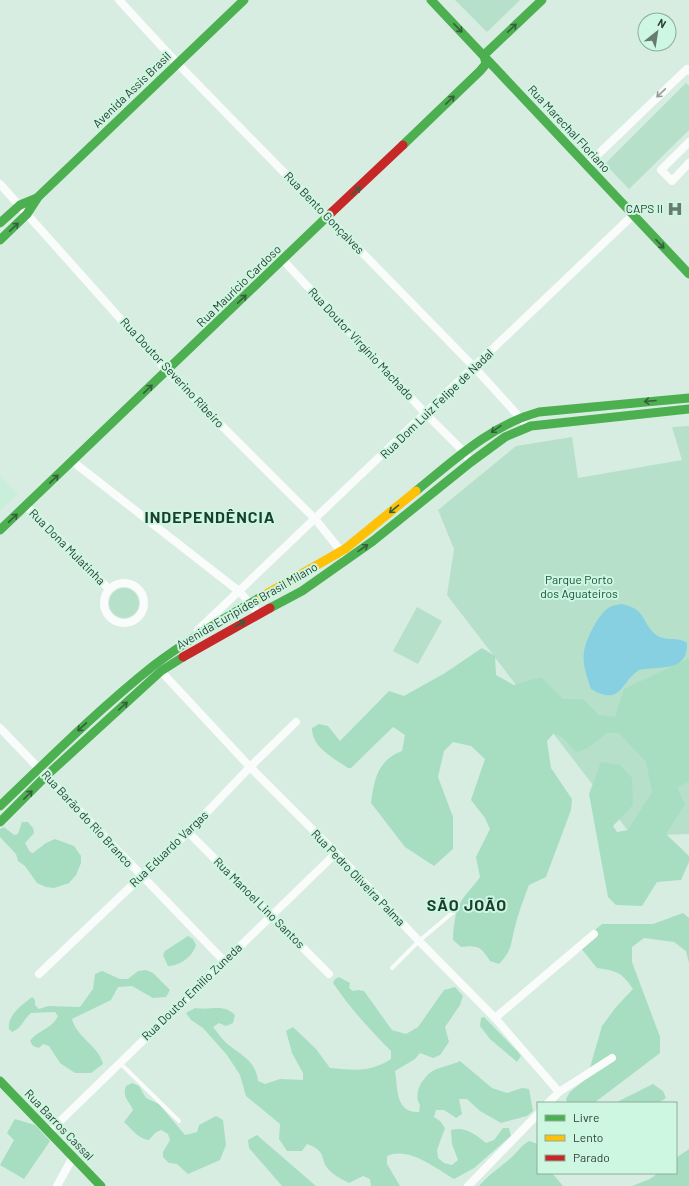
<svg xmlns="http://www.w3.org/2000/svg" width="689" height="1186" font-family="Barlow,sans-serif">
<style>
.built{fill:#c9efda}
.green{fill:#b6e0c9}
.forest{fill:#a7dec2}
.water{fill:#86d0e2}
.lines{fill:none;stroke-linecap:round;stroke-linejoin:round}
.lane{stroke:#f9fcfa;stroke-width:4}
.street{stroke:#f9fcfa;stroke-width:8}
.fast{stroke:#4caf50;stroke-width:9}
.slow{stroke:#ffc107;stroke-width:9}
.jam{stroke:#c62828;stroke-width:9}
.oneway{stroke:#36603d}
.oneway2{stroke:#939d98}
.labels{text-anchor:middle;stroke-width:4;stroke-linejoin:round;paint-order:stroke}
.street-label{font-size:12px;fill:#2d3e35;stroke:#cdf7e0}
.poi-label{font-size:12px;fill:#2d3e35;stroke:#cdf7e0;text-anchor:end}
.park-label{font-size:12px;fill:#125237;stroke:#cdf7e0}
.district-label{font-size:16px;font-weight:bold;letter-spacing:1px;fill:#1a3f2e;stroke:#cdf7e0}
</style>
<rect width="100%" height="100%" fill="#d7ede1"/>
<polygon class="built" points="0,475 18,494 0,511"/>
<g class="green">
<polygon points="455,0 520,0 487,32"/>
<polygon points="686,83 689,86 689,130 629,189 605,164"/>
<polygon points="689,426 689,834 632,836 447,595 454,549 438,510 516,446 572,437 578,478 682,460 672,427"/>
<circle cx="124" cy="603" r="15"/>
<polygon points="417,607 442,621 418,664 393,651"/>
</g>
<g class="forest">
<path d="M 482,648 L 495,656 L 496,675 L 514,685 L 541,677 L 563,699 L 583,699 L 599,715 L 615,717 L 624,689 L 689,658 L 689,782 L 677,787 L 685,804 L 666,834 L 689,856 L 689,862 L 681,880 L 657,882 L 642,906 L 616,905 L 608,897 L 589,794 L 601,762 L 620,765 L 632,778 L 633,805 L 613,826 L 617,832 L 628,830 L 652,792 L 646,762 L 619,733 L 607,733 L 588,748 L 576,752 L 563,738 L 554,733 L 547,741 L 551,768 L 572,799 L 571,810 L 546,877 L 529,885 C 524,899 518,913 515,927 C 510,945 513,949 499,964 L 490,961 C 481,947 479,945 461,947 L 453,940 C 453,930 455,912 460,903 C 465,894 474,886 480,877 L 476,857 L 490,829 L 485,818 L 471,800 L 485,759 L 471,746 L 453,742 L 444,751 L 438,777 L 453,817 L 453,849 L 434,866 L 405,847 L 371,803 C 374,779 378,760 402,751 L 405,735 L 393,727 L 351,768 L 348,768 C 334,758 312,748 312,728 L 319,724 L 328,726 L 340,741 L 389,691 L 404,696 L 445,673 Z"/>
<polygon points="22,822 28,822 33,828 34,833 25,843 30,852 33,853 46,843 55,839 74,846 81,856 81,863 76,875 69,883 54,888 46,887 37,883 25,866 18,861 16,854 0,837 0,829 4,827 14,835 18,834"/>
<path d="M 683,913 L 689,918 L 689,963 L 686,951 L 674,942 L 644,938 L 632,947 L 632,962 L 660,1037 L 660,1053 L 594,1103 L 567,1103 L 566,1099 L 570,1092 L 587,1078 L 602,1026 L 616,1007 L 633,989 C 622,972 616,971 597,968 L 580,947 L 588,936 L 602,924 L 653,924 Z"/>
<path d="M 188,936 L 193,939 L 196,945 C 193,956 180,966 168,966 L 163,955 L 165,951 Z"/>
<path d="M 146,970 L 153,973 L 170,990 L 166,997 L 153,998 L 132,986 L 118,987 L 111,1000 L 72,1019 C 77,1038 99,1046 103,1064 L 91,1073 L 75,1073 L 60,1063 L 49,1046 L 43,1044 L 39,1048 L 33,1046 L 30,1041 C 38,1030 52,1029 58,1016 L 55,1012 L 31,1013 C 23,1020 22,1028 12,1032 L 9,1029 C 7,1015 22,1005 32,997 L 35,1000 L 35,1005 L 39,1009 L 48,1006 L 80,1007 L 93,989 L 95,974 L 102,971 L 120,979 L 128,979 L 138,971 Z"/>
<path d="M 339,977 L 350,983 L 349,988 L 353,991 L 358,990 L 364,991 L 392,1030 L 406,1034 L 418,1027 L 444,990 L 455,987 L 463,996 L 460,1005 L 445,1027 L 449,1042 L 440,1055 L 433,1058 L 420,1053 L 415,1059 L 395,1071 C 398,1088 395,1113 419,1112 L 420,1105 C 413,1094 421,1080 431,1072 C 438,1067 452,1065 460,1061 L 492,1088 L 507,1093 L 522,1088 L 529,1089 L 533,1111 L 527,1116 L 501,1123 L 480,1111 L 467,1099 L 459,1099 L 462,1114 L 456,1118 L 444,1110 L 436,1110 L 434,1117 L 440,1121 L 445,1128 L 437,1150 L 438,1158 L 444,1163 L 452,1165 L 458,1160 L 452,1144 L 451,1130 C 465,1126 475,1134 486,1143 L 494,1140 L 503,1128 L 509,1128 L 511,1136 L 474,1168 L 454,1179 C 435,1168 409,1146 387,1156 L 387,1164 L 400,1186 L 371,1186 L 370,1179 L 363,1176 L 349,1183 C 343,1180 335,1176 330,1171 C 318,1159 329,1152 307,1144 L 302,1151 L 287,1151 L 279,1139 L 280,1124 L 246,1096 L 240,1075 L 227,1055 L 203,1028 L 191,1020 L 186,1013 L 195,1008 C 210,1011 223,1003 235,1015 L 233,1023 L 226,1026 L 219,1023 L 213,1027 C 218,1033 223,1041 230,1046 C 243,1056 256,1062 258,1081 L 265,1084 L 280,1079 L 303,1080 L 303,1073 L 292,1053 L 286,1031 L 293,1027 L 316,1049 L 330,1068 C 355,1070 369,1073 391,1059 L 391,1051 C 370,1030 350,1008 333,983 L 335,979 Z"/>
<polygon points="484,1017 518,1052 521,1056 517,1062 490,1039 480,1026 481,1018"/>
<path d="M 132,1083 L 139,1086 L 146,1098 L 159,1104 L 185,1135 L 197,1132 L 199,1125 L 216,1116 L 223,1120 L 226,1145 L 220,1160 L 188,1174 L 177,1164 L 169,1163 L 163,1157 L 163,1152 L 170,1140 L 168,1134 L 161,1130 L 155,1133 L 149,1140 C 138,1139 132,1129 124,1122 L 133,1110 C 129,1100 122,1098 126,1086 Z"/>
<polygon points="653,1084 663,1091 666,1098 658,1103 615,1103"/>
<polygon points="15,1119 35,1125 50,1141 24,1179 0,1165 14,1140 7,1133"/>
<polygon points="257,1135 316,1186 282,1186 249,1148 248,1140"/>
<path d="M 529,1141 L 538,1144 L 538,1173 L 552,1173 L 563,1186 L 479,1186 C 489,1174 501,1167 513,1156 C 519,1150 522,1145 529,1141 Z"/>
<polygon points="689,1149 689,1186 632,1186 650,1179 658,1173 676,1173 676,1158"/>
</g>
<path class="water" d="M 622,604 C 647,610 640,620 655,634 C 663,642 678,636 687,643 C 689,673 657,666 639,670 C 620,682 622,707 591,689 C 587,677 582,664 584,652 C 585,641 599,612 610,607 C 613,605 618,605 622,604 Z"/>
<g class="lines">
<g class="lane">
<polyline points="392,968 419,941 457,909"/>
<polyline points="120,1063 179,1121"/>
</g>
<g class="street">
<polyline points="119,0 177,63 475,368 523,421"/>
<polyline points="689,142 661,170 672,181 689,163"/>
<polyline points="587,165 687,69 689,71"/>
<polyline points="0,184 167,371 316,520 344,555"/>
<polyline points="283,260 426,414 464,452 471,462"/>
<polyline points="72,461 240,592 258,613"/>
<polyline points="26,506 109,589"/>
<circle cx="124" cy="603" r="20"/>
<polyline points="198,630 633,215"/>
<polyline points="157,667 250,767 336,853 419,941 495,1018 559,1092"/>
<polyline points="0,728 224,961"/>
<polyline points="188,832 329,974"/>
<polyline points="39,974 188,832 250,767 296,722"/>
<polyline points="495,1018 594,934"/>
<polyline points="548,1103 559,1092 612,1058"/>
<polyline points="49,1132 336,853"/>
<polyline points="57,1186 73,1157"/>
<polyline points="468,1186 538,1114"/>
</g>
<g class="fast">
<polyline points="431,0 689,274"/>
<polyline points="484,55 542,0"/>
<polyline points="403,145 480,71 486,64 484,55"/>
<polyline points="0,223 20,205 37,198"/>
<polyline points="0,240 27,214 38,197 244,0"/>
<path d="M 416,491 C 454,460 491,425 539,412 L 689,398"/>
<polyline points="0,530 332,212"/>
<polyline points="270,608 302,591 373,541 471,462 505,437 531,426 689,409"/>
<path d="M 0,806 C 50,758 99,709 153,666 C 187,640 224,618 261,597"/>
<polyline points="0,822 46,776 161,671 183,657"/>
<polyline points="0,1081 101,1186"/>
</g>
<polyline class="slow" points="261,597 345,549 416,491"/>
<g class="jam">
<polyline points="332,212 403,145"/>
<polyline points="183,657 270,608"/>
</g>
</g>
<defs><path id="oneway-shaft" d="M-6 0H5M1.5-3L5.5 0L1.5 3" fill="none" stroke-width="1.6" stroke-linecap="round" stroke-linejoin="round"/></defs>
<g class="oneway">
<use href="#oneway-shaft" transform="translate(458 28) rotate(46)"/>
<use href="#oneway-shaft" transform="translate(512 28) rotate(-44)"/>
<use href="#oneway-shaft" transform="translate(450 100) rotate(-44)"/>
<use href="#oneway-shaft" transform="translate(356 191) rotate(-44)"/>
<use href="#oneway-shaft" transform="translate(14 227) rotate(-43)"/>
<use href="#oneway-shaft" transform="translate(660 244) rotate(47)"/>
<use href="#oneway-shaft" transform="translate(242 299) rotate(-44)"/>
<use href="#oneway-shaft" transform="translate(148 389) rotate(-44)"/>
<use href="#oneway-shaft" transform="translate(650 401) rotate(175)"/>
<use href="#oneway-shaft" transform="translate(496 429) rotate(145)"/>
<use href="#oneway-shaft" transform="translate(54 479) rotate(-44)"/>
<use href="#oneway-shaft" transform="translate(394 509) rotate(141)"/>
<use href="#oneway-shaft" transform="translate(13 518) rotate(-44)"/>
<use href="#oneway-shaft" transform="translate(363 548) rotate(-35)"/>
<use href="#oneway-shaft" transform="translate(240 624) rotate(-30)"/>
<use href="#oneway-shaft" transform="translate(123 706) rotate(-42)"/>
<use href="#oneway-shaft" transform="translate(82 727) rotate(137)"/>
<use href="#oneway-shaft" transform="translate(28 795) rotate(-45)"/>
</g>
<use class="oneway2" href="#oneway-shaft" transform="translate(661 93) rotate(136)"/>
<defs>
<symbol id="hospital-bare" viewBox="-9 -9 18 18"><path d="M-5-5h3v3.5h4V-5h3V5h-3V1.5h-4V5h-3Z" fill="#687b71" stroke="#cdf7e0" stroke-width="2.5" paint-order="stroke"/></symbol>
</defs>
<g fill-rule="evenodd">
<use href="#hospital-bare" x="664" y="198" width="22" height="22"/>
</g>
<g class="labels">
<g class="street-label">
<text transform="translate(132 90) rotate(-44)" y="4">Avenida Assis Brasil</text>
<text transform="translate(569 129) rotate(47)" y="4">Rua Marechal Floriano</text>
<text transform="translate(324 213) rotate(46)" y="4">Rua Bento Gonçalves</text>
<text transform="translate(239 286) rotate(-44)" y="4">Rua Maurício Cardoso</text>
<text transform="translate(361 344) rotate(47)" y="4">Rua Doutor Virgínio Machado</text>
<text transform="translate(172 373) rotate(47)" y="4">Rua Doutor Severino Ribeiro</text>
<text transform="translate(437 404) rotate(-44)" y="4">Rua Dom Luiz Felipe de Nadal</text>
<text transform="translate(67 547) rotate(45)" y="4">Rua Dona Mulatinha</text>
<text transform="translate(247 606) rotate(-30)" y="4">Avenida Euripides Brasil Milano</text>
<text transform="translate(87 819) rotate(47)" y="4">Rua Barão do Rio Branco</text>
<text transform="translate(169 849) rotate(-44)" y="4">Rua Eduardo Vargas</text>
<text transform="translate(358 878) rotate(46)" y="4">Rua Pedro Oliveira Palma</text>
<text transform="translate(259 903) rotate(45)" y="4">Rua Manoel Lino Santos</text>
<text transform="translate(192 992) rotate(-44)" y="4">Rua Doutor Emilio Zuneda</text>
<text transform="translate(59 1125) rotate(46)" y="4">Rua Barros Cassal</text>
</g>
<g class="poi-label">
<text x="663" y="213">CAPS II</text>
</g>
<g class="park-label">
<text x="579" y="584">Parque Porto<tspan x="579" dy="14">dos Aguateiros</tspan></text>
</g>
<g class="district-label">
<text x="210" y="523">INDEPENDÊNCIA</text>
<text x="467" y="911">SÃO JOÃO</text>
</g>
</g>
<rect x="537" y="1102" width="140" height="72" fill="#cdf7e0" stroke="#8dad9c"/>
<rect x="545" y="1115" width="20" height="6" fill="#4caf50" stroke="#8dad9c"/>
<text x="573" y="1122" font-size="12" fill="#2d3e35">Livre</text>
<rect x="545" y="1135" width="20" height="6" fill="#ffc107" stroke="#8dad9c"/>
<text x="573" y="1142" font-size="12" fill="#2d3e35">Lento</text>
<rect x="545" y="1155" width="20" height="6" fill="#c62828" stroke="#8dad9c"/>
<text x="573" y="1162" font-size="12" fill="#2d3e35">Parado</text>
<g transform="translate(657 32) rotate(30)"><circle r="19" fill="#cdf7e0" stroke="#8dad9c"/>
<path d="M0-3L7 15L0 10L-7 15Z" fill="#687b71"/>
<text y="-6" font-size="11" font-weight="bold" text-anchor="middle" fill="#2d3e35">N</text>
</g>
</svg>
